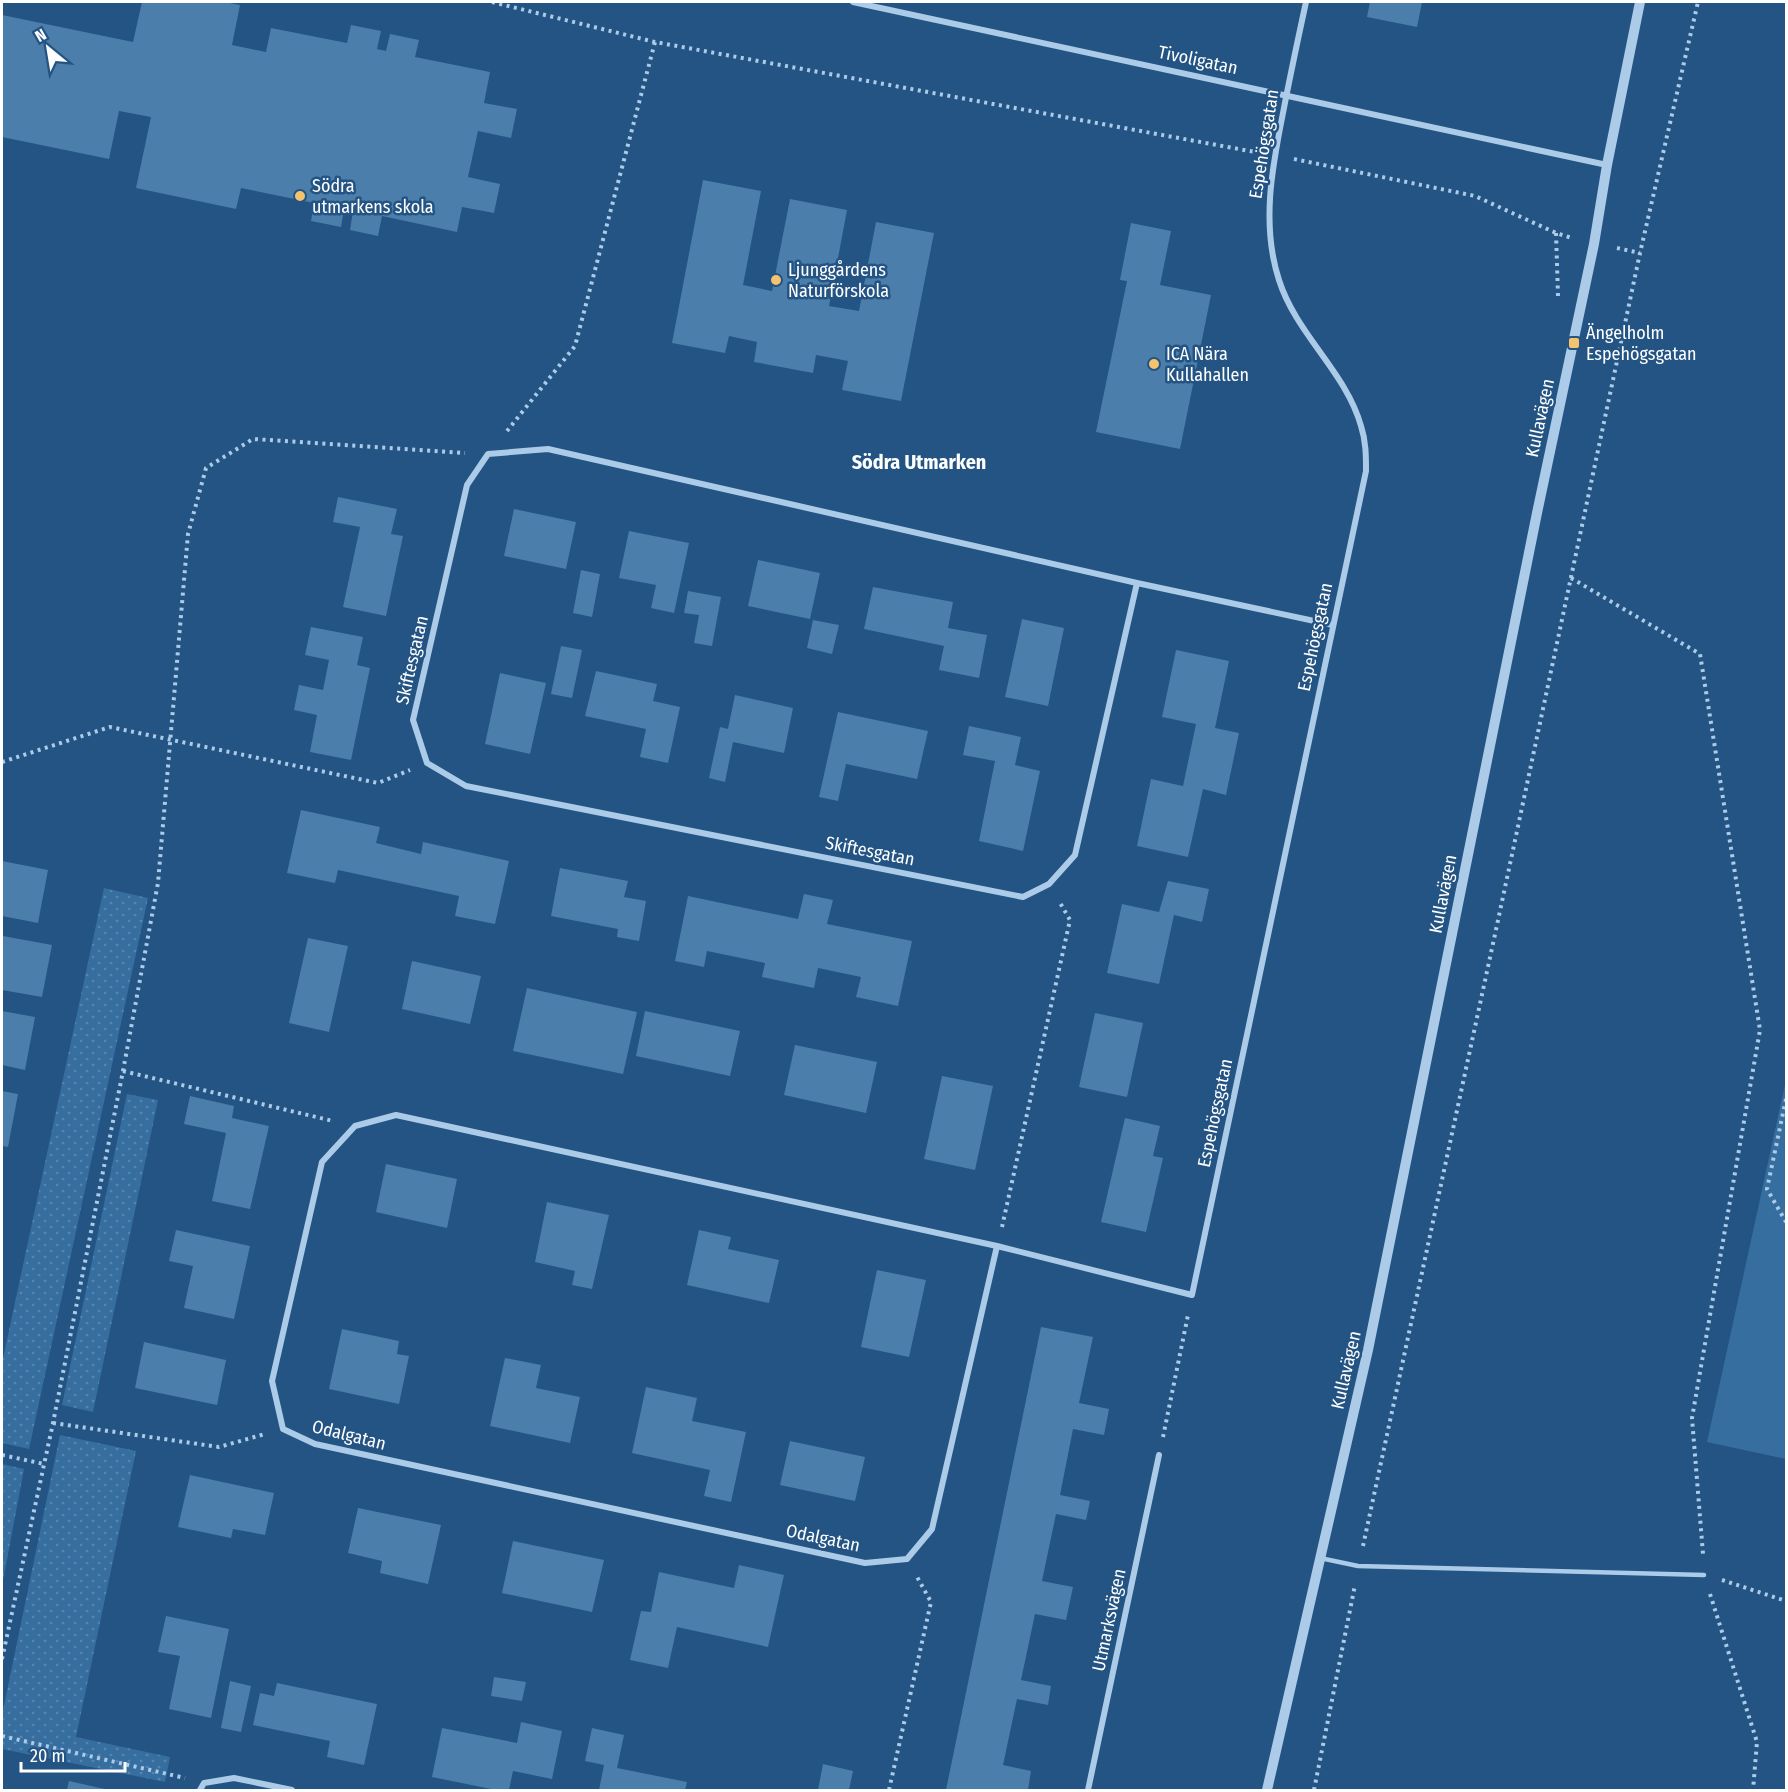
<svg xmlns="http://www.w3.org/2000/svg" width="1788" height="1792" font-family="'Fira Sans Condensed',sans-serif">
<style>
.grass{fill:url(#grass-dots)}
.garden{fill:#376ea0}
.building{fill:#4b7eab}
.lines{fill:none;stroke-linecap:round;stroke-linejoin:round}
.path{stroke:#abcbe8;stroke-width:4;stroke-dasharray:3 4.5;stroke-linecap:butt}
.service{stroke:#abcbe8;stroke-width:4.5}
.minor{stroke:#abcbe8;stroke-width:6}
.tertiary{stroke:#abcbe8;stroke-width:10}
.poi-dot{fill:#f4c36d;stroke:#235483;stroke-width:2}
.labels{text-anchor:middle;stroke-width:5;stroke-linejoin:round;paint-order:stroke}
.street-label{font-size:18px;fill:#fff;stroke:#235483}
.poi-label{font-size:18px;fill:#fff;stroke:#235483;text-anchor:start}
.neighbourhood-label{font-size:20px;font-weight:bold;fill:#fff;stroke:#235483}
</style>
<defs>
<pattern id="grass-dots" width="8" height="8" patternUnits="userSpaceOnUse" patternTransform="scale(1.5)"><rect width="8" height="8" fill="#376ea0"/><path d="M2 2h.1M6 6h.1" fill="none" stroke="#5584ae" stroke-width="1.8" stroke-linecap="round"/></pattern>
</defs>
<rect width="100%" height="100%" fill="#235483"/>
<g class="grass">
<polygon points="104,888 148,898 29,1449 2,1443 2,1363"/>
<polygon points="127,1094 158,1100 93,1412 62,1405"/>
<polygon points="60,1435 136,1451 76,1737 170,1757 165,1782 2,1749 2,1715"/>
<polygon points="2,1464 24,1469 2,1586"/>
</g>
<polygon class="garden" points="1786,1080 1786,1459 1707,1442"/>
<g class="building">
<polygon points="142,2 225,2 240,5 232,45 266,52 271,28 347,43 351,25 381,31 377,49 386,51 390,34 419,40 415,57 490,72 484,103 517,109 511,138 478,131 468,177 500,184 494,213 462,207 457,232 382,216 378,236 350,230 353,211 344,209 341,227 311,221 314,203 241,188 236,209 136,188 151,117 119,111 109,159 2,137 2,15 133,42"/>
<polygon points="1370,2 1422,2 1417,27 1367,17"/>
<polygon points="703,180 761,191 743,285 772,291 790,199 847,210 829,306 859,311 876,222 934,233 901,401 842,390 848,361 816,355 813,373 754,362 757,342 729,336 725,353 672,343"/>
<polygon points="1131,223 1171,231 1160,285 1211,295 1180,449 1096,432 1127,281 1120,280"/>
<polygon points="338,497 397,509 391,534 403,536 386,616 343,607 360,527 333,522"/>
<polygon points="514,509 576,522 566,569 504,556"/>
<polygon points="629,531 689,543 674,613 651,608 656,585 619,578"/>
<polygon points="758,560 820,573 810,619 748,606"/>
<polygon points="581,570 600,574 592,617 573,613"/>
<polygon points="873,587 953,602 948,628 987,635 979,678 939,670 944,646 864,629"/>
<polygon points="688,591 721,597 712,646 694,643 699,615 684,613"/>
<polygon points="1022,619 1064,628 1048,706 1005,697"/>
<polygon points="813,620 839,625 832,654 807,648"/>
<polygon points="311,627 363,637 357,665 370,668 351,760 310,752 317,715 294,710 299,685 323,690 329,660 305,655"/>
<polygon points="561,646 582,650 572,698 551,694"/>
<polygon points="1176,650 1229,661 1215,728 1239,733 1226,795 1203,789 1188,857 1137,846 1151,779 1183,786 1196,724 1162,717"/>
<polygon points="596,671 657,684 653,701 680,707 668,763 640,757 646,729 585,716"/>
<polygon points="500,673 546,683 530,754 485,744"/>
<polygon points="735,695 793,708 784,753 733,742 725,782 709,778 720,727 728,729"/>
<polygon points="838,712 928,731 917,779 846,764 838,801 819,797"/>
<polygon points="969,726 1021,737 1015,765 1040,771 1023,851 979,841 995,761 963,755"/>
<polygon points="301,810 380,827 376,843 421,854 423,842 509,861 495,924 455,916 459,896 338,870 335,883 287,873"/>
<polygon points="2,861 48,870 38,923 2,916"/>
<polygon points="560,868 628,881 624,897 646,901 639,941 617,937 618,929 551,916"/>
<polygon points="1168,881 1209,889 1202,922 1174,915 1159,984 1107,973 1122,904 1159,912"/>
<polygon points="804,894 833,900 827,924 912,941 898,1006 856,997 861,977 818,968 814,988 762,977 765,963 707,951 704,967 675,961 688,896 798,919"/>
<polygon points="3,936 52,945 42,997 2,990"/>
<polygon points="308,938 348,946 329,1032 289,1023"/>
<polygon points="412,961 481,976 470,1024 402,1009"/>
<polygon points="527,988 637,1012 623,1074 513,1051"/>
<polygon points="2,1011 35,1017 25,1070 2,1065"/>
<polygon points="645,1011 740,1031 730,1076 636,1056"/>
<polygon points="1095,1013 1143,1023 1127,1097 1079,1087"/>
<polygon points="795,1045 877,1062 866,1113 784,1095"/>
<polygon points="942,1076 993,1086 975,1170 924,1159"/>
<polygon points="2,1091 18,1094 8,1147 2,1146"/>
<polygon points="190,1096 234,1106 232,1118 269,1126 250,1209 212,1201 226,1133 184,1124"/>
<polygon points="1125,1118 1160,1126 1153,1156 1163,1158 1146,1232 1101,1222"/>
<polygon points="386,1164 457,1179 447,1228 376,1212"/>
<polygon points="547,1202 609,1215 592,1289 572,1285 575,1271 535,1262"/>
<polygon points="176,1230 250,1246 234,1319 184,1308 193,1266 169,1261"/>
<polygon points="699,1230 731,1237 728,1249 779,1260 769,1303 687,1285"/>
<polygon points="877,1270 926,1280 909,1357 861,1347"/>
<polygon points="1041,1327 1093,1337 1079,1403 1109,1409 1104,1435 1073,1429 1060,1495 1090,1501 1086,1520 1056,1514 1042,1581 1073,1587 1066,1620 1035,1614 1021,1680 1051,1686 1048,1705 1017,1699 1003,1765 1031,1771 1028,1790 946,1790"/>
<polygon points="342,1329 399,1341 397,1354 409,1356 399,1404 329,1389"/>
<polygon points="144,1342 226,1360 217,1405 135,1388"/>
<polygon points="505,1358 541,1365 536,1388 580,1397 570,1443 490,1426"/>
<polygon points="646,1387 697,1398 692,1421 746,1432 731,1502 704,1496 710,1470 632,1453"/>
<polygon points="790,1441 865,1457 855,1501 780,1485"/>
<polygon points="190,1475 274,1493 265,1535 233,1529 231,1538 178,1527"/>
<polygon points="358,1508 441,1525 428,1584 380,1573 382,1561 348,1553"/>
<polygon points="513,1541 604,1560 592,1612 502,1593"/>
<polygon points="739,1565 784,1575 768,1647 677,1627 668,1668 630,1660 641,1611 651,1612 659,1572 734,1588"/>
<polygon points="166,1616 229,1629 211,1718 169,1709 180,1656 158,1652"/>
<polygon points="494,1677 526,1682 522,1701 491,1696"/>
<polygon points="230,1681 251,1686 241,1732 221,1728"/>
<polygon points="277,1683 377,1704 364,1765 327,1757 330,1741 253,1725 260,1693 274,1696"/>
<polygon points="521,1722 562,1731 552,1779 513,1771 509,1790 496,1790 432,1777 442,1728 517,1743"/>
<polygon points="592,1728 624,1735 617,1768 687,1782 685,1790 599,1790 604,1765 585,1761"/>
<polygon points="823,1764 853,1771 849,1790 818,1790"/>
<polygon points="69,1781 109,1790 67,1790"/>
</g>
<g class="lines">
<g class="path">
<polyline points="492,2 655,42 1255,152"/>
<polyline points="1294,159 1475,196 1556,233 1572,238"/>
<polyline points="1556,233 1558,296"/>
<polyline points="1617,248 1640,253"/>
<polyline points="507,431 575,346 655,42"/>
<polyline points="1571,578 1700,654 1760,1030 1692,1418 1703,1554"/>
<polyline points="2,762 110,727 378,783 410,770"/>
<polyline points="123,1071 333,1121"/>
<polyline points="1786,1099 1767,1189 1786,1222"/>
<polyline points="1002,1227 1070,920 1059,901"/>
<polyline points="53,1423 219,1447 265,1434"/>
<polyline points="1163,1437 1188,1315"/>
<polyline points="2,1455 44,1464"/>
<polyline points="1363,1546 1497,925 1640,253 1698,2"/>
<polyline points="1722,1580 1786,1601"/>
<polyline points="1710,1594 1757,1742 1753,1790"/>
<polyline points="2,1659 53,1423 123,1071 158,883 188,534 206,468 253,439 465,453"/>
<polyline points="2,1736 185,1778"/>
<polyline points="889,1790 931,1602 916,1575"/>
<polyline points="1314,1790 1355,1585"/>
</g>
<polyline class="service" points="1320,1558 1358,1566 1704,1575"/>
<g class="minor">
<polyline points="853,2 1607,165"/>
<polyline points="1137,583 548,449 488,454 467,485 413,720 427,763 466,786 1023,897 1049,884 1075,855 1137,583 1333,625"/>
<path d="M 997,1246 L 396,1115 L 355,1126 L 322,1162 L 272,1381 L 283,1429 L 315,1444 L 865,1563 L 907,1559 L 932,1529 L 997,1246 L 1192,1295 L 1366,471 C 1366,456 1366,441 1361,426 C 1346,372 1296,334 1279,280 C 1261,225 1272,168 1283,113 C 1290,76 1298,39 1306,2"/>
<polyline points="200,1790 204,1783 234,1778 292,1790"/>
<polyline points="1088,1790 1159,1455"/>
</g>
<polyline class="tertiary" points="1267,1790 1368,1350 1537,513 1594,244 1607,165 1640,2"/>
</g>
<g class="poi-dot">
<circle cx="300" cy="196" r="6"/>
<circle cx="776" cy="280" r="6"/>
<rect x="1568" y="337" width="12" height="12" rx="3"/>
<circle cx="1154" cy="364" r="6"/>
</g>
<g class="labels">
<g class="street-label">
<text transform="translate(1198 60) rotate(12)" y="6">Tivoligatan</text>
<text transform="translate(1264 144) rotate(-81)" y="6">Espehögsgatan</text>
<text transform="translate(1540 418) rotate(-78)" y="6">Kullavägen</text>
<text transform="translate(1315 637) rotate(-78)" y="6">Espehögsgatan</text>
<text transform="translate(412 660) rotate(-77)" y="6">Skiftesgatan</text>
<text transform="translate(870 851) rotate(11)" y="6">Skiftesgatan</text>
<text transform="translate(1443 894) rotate(-79)" y="6">Kullavägen</text>
<text transform="translate(1215 1113) rotate(-78)" y="6">Espehögsgatan</text>
<text transform="translate(1346 1370) rotate(-77)" y="6">Kullavägen</text>
<text transform="translate(349 1435) rotate(14)" y="6">Odalgatan</text>
<text transform="translate(823 1538) rotate(12)" y="6">Odalgatan</text>
<text transform="translate(1109 1620) rotate(-78)" y="6">Utmarksvägen</text>
</g>
<g class="poi-label">
<text x="312" y="192">Södra<tspan x="312" dy="21">utmarkens skola</tspan></text>
<text x="788" y="276">Ljunggårdens<tspan x="788" dy="21">Naturförskola</tspan></text>
<text x="1586" y="339">Ängelholm<tspan x="1586" dy="21">Espehögsgatan</tspan></text>
<text x="1166" y="360">ICA Nära<tspan x="1166" dy="21">Kullahallen</tspan></text>
</g>
<g class="neighbourhood-label">
<text x="919" y="469">Södra Utmarken</text>
</g>
</g>
<rect width="1788" height="1792" fill="none" stroke="#ffffff" stroke-width="6"/>
<g transform="translate(48 48) rotate(330)" stroke="#235483" stroke-width="4.5" paint-order="stroke">
<path d="M0-4.5L10 22L0 15L-10 22Z" fill="#ffffff"/>
<text y="-9" font-size="16" font-weight="bold" text-anchor="middle" fill="#ffffff">N</text>
</g>
<path d="M21 1762v9h104v-9" fill="none" stroke="#ffffff" stroke-width="3"/>
<text x="30" y="1762" font-size="18" fill="#ffffff" stroke="#235483" stroke-width="4.5" paint-order="stroke">20 m</text>
</svg>
